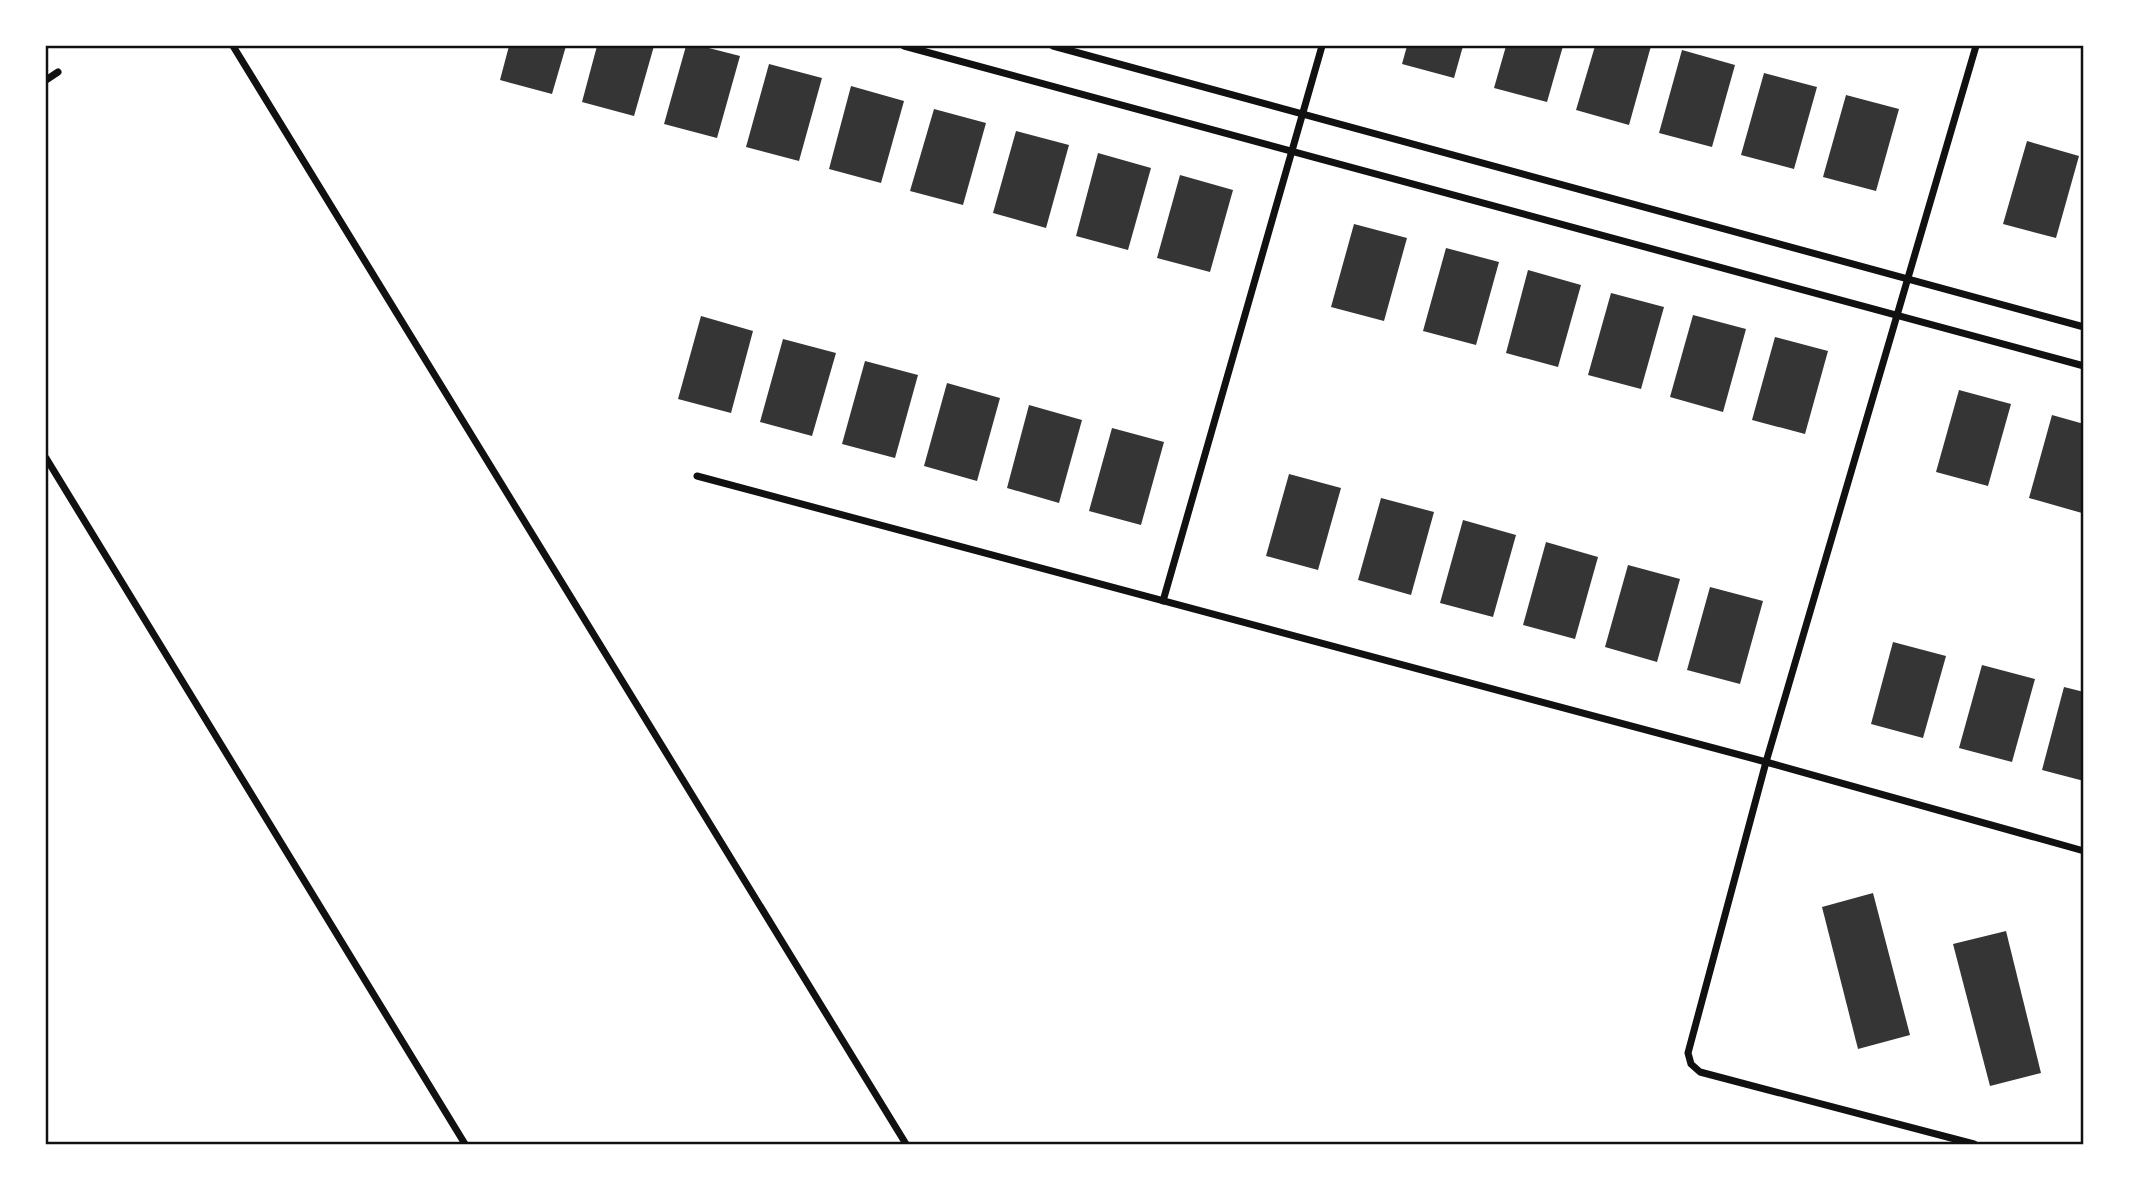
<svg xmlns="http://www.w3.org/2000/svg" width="2129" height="1190" font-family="'DM Sans',sans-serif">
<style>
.building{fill:#353535}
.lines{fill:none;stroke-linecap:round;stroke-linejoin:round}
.minor{stroke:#111;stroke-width:7}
.neatline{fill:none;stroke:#111;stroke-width:2.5}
</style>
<rect width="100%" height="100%" fill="#fff"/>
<g class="building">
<polygon points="509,46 566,46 552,94 500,80"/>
<polygon points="597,46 654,46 634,116 582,102"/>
<polygon points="686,46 701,46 740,56 717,138 664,124"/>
<polygon points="1407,46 1463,46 1454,78 1402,64"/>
<polygon points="1506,46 1563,46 1547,102 1494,88"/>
<polygon points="1595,46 1651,46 1629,125 1576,110"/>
<polygon points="1682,50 1735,65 1712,147 1659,133"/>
<polygon points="769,64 822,78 799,161 746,147"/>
<polygon points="1764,73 1817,87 1794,169 1741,155"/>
<polygon points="851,86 904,101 881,183 829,169"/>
<polygon points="1846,95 1899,109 1876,191 1823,177"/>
<polygon points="934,109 986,123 963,205 910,191"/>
<polygon points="1016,131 1069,145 1046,228 993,213"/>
<polygon points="2027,141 2079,156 2056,238 2003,224"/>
<polygon points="1098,153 1151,168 1128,250 1076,236"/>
<polygon points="1180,175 1233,190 1210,272 1157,258"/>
<polygon points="1354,224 1407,238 1384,321 1331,307"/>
<polygon points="1446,248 1499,262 1476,345 1423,331"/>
<polygon points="1528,270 1581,285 1558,367 1506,353"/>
<polygon points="1611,293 1664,307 1641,389 1588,375"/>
<polygon points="1693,315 1746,329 1723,412 1670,397"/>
<polygon points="701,316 753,331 731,413 678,399"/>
<polygon points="1775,337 1828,351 1805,434 1752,420"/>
<polygon points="783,339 836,353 812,436 760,422"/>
<polygon points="865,361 918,375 895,458 842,444"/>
<polygon points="947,383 1000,398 977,481 924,466"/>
<polygon points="1959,390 2011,404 1988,486 1936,472"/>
<polygon points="1029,405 1082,420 1059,503 1007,488"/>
<polygon points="2052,415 2084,424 2082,513 2029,498"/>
<polygon points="1112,428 1164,442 1141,525 1089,511"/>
<polygon points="1289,474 1341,488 1318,570 1266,556"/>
<polygon points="1381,498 1434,512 1411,595 1358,580"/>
<polygon points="1463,520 1516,535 1493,617 1440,603"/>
<polygon points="1546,542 1598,557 1575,639 1523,625"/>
<polygon points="1628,565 1680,579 1657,662 1605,647"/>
<polygon points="1710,587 1763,601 1740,684 1687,670"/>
<polygon points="1893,642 1946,656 1923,738 1871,724"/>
<polygon points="1982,665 2035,679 2012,762 1959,748"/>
<polygon points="2064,687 2084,692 2084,781 2042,770"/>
<polygon points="1873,893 1910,1035 1858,1049 1822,907"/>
<polygon points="2006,931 2041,1073 1990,1086 1953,944"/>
</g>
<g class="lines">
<g class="minor">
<polyline points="233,46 906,1144"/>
<polyline points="904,46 2084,366"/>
<polyline points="1053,46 2084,327"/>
<polyline points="46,80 58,72"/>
<polyline points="46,458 465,1144"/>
<polyline points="697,476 1766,762 2084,851"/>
<polyline points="1163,601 1322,46"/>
<polyline points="1974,1144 1700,1072 1691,1064 1688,1053 1766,762 1976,46"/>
</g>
</g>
<rect width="2129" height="1190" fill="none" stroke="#ffffff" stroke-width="94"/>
<rect x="47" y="47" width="2035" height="1096" class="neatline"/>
</svg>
